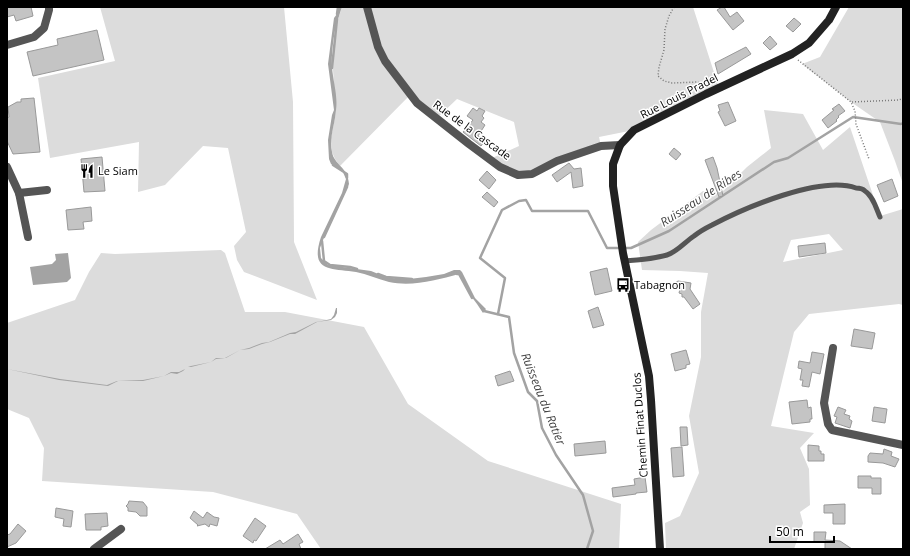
<svg xmlns="http://www.w3.org/2000/svg" width="910" height="556" font-family="'Open Sans',sans-serif">
<style>
.green{fill:#dcdcdc;fill-rule:evenodd}
.water{fill:#a3a3a3}
.lines{fill:none;stroke-linecap:round;stroke-linejoin:round}
.stream{stroke:#a3a3a3;stroke-width:2.5}
.building{fill:#c4c4c4;stroke:#999}
.path{stroke:#777;stroke-width:1.5;stroke-dasharray:1 2;stroke-linecap:butt}
.lane{stroke:#555;stroke-width:5}
.street{stroke:#555;stroke-width:8}
.secondary{stroke:#222;stroke-width:8}
.labels{text-anchor:middle;stroke-width:3;stroke-linejoin:round;paint-order:stroke}
.street-label{font-size:11px;fill:#000;stroke:#fff}
.poi-label{font-size:11px;fill:#000;stroke:#fff;text-anchor:start}
.water-label{font-size:12px;font-style:italic;fill:#444;stroke:#fff}
</style>
<rect width="100%" height="100%" fill="#fff"/>
<g class="green">
<polygon points="100,7 284,7 293,102 294,242 317,300 244,272 237,260 234,246 246,232 228,148 203,146 165,185 138,192 139,142 50,158 38,78 115,61"/>
<polygon points="342,7 693,7 719,88 634,130 599,137 601,146 518,175 490,159 519,146 514,122 457,99 437,118 411,94 340,166 335,159 332,152 331,138 336,112 333,70 335,29"/>
<polygon points="849,7 903,7 903,184 895,161 880,122 851,102 802,64 820,57"/>
<path d="M 764,110 L 803,114 L 823,150 L 850,127 L 880,216 L 903,209 L 903,305 L 899,304 L 809,314 L 794,332 L 771,426 L 814,433 L 800,448 L 809,469 L 810,505 L 800,512 L 803,523 L 794,549 L 666,549 L 665,523 L 680,516 L 699,473 L 689,416 L 701,357 L 701,312 L 708,273 L 680,271 L 642,270 L 638,242 L 651,230 L 703,191 L 720,194 L 747,167 L 771,148 ZM 829,234 L 843,250 L 783,262 L 791,240 Z"/>
<polygon points="221,250 225,253 245,312 285,312 364,327 408,404 488,461 621,504 619,549 321,549 297,514 213,492 42,481 44,448 29,418 7,409 7,323 75,300 89,272 101,253 115,254"/>
</g>
<g class="water">
<path d="M 339,7 L 342,7 C 340,12 339,17 337,22 C 334,31 331,57 332,67 C 333,81 338,96 336,110 C 335,124 329,138 332,152 C 334,165 348,167 349,184 L 323,240 L 320,248 L 321,258 L 328,265 L 371,271 L 381,275 L 396,279 L 409,279 L 426,277 L 444,274 L 454,270 L 460,270 L 462,272 L 475,298 L 486,309 L 483,313 L 477,304 L 471,296 L 459,274 C 437,280 412,287 389,282 C 378,279 367,274 356,272 C 332,268 309,273 321,237 L 342,193 L 346,179 L 342,170 L 331,164 L 329,159 L 328,140 L 332,115 L 334,110 L 328,64 L 334,18 L 337,14 Z"/>
<polygon points="68,253 71,278 67,282 33,285 30,267 52,264 56,260 55,254"/>
<polygon points="336,308 337,308 337,313 335,317 331,320 317,322 295,334 290,334 270,342 262,344 249,349 240,350 225,358 216,359 211,362 191,367 188,366 183,371 177,374 171,373 164,376 143,381 118,381 108,386 59,380 7,369 60,379 107,385 117,381 143,380 164,376 171,372 179,372 185,369 188,366 191,366 211,362 216,358 226,358 240,350 249,348 262,343 269,342 290,333 296,332 316,322 322,321 331,319 334,315"/>
</g>
<g class="lines">
<g class="stream">
<polyline points="337,14 338,7"/>
<polyline points="332,68 337,19"/>
<polyline points="333,165 347,174 347,178"/>
<polyline points="324,237 347,187 347,185"/>
<polyline points="322,241 324,261 330,265 350,267 357,269"/>
<polyline points="378,274 386,277 412,279"/>
<polyline points="457,274 459,274 472,298"/>
<polyline points="482,308 484,311 509,317 514,353 528,392 537,401 542,428 556,455 583,495 593,531 587,549"/>
<polyline points="498,314 505,278 480,258 502,210 519,201 526,200 532,211 588,211 607,248 631,248 669,231 774,162 788,158 853,117 901,124 903,123"/>
</g>
</g>
<g class="building">
<polygon points="7,7 31,7 33,16 16,21 14,15 7,17"/>
<polygon points="722,7 724,7 730,17 737,12 744,21 733,30 717,10"/>
<polygon points="794,18 801,24 793,32 786,26"/>
<polygon points="97,30 104,60 33,76 27,52 58,45 57,39"/>
<polygon points="770,36 777,44 770,50 763,43"/>
<polygon points="746,47 751,54 718,74 715,63"/>
<polygon points="34,98 40,152 13,154 7,141 7,118 9,117 8,107 17,102 21,102 21,99"/>
<polygon points="728,102 736,121 725,126 718,112 720,111 718,105"/>
<polygon points="839,104 845,111 838,116 839,117 836,120 837,121 828,128 822,120 834,110 832,109"/>
<polygon points="473,108 477,111 479,108 485,111 482,116 484,118 481,122 485,125 478,136 485,141 481,146 463,132 473,120 467,116"/>
<polygon points="674,148 681,154 676,160 669,154"/>
<polygon points="102,157 105,191 84,192 81,159"/>
<polygon points="713,157 717,168 723,196 719,197 705,160"/>
<polygon points="569,163 574,169 581,168 583,186 573,188 571,172 557,182 552,175"/>
<polygon points="487,171 496,180 489,189 479,180"/>
<polygon points="892,179 898,196 884,202 877,185"/>
<polygon points="487,192 498,202 494,207 482,197"/>
<polygon points="91,207 92,221 83,222 84,229 68,230 66,210"/>
<polygon points="825,243 826,253 799,257 798,246"/>
<polygon points="607,268 612,291 595,295 590,272"/>
<polygon points="678,281 691,283 690,289 700,304 693,309 684,297 682,297 682,294 679,293 680,289 669,287"/>
<polygon points="598,307 604,325 593,328 588,311"/>
<polygon points="854,329 875,333 872,349 851,346"/>
<polygon points="686,350 690,364 686,365 686,368 675,371 671,354"/>
<polygon points="812,352 824,354 820,374 812,372 809,387 802,386 803,380 800,380 802,369 798,368 799,361 810,363"/>
<polygon points="510,371 514,381 498,386 495,376"/>
<polygon points="807,400 808,408 811,407 812,419 810,419 810,422 792,424 789,402"/>
<polygon points="838,407 846,410 844,414 850,416 849,419 852,421 850,428 835,423 837,417 834,416"/>
<polygon points="874,407 887,409 885,423 872,421"/>
<polygon points="680,427 687,427 688,445 681,446"/>
<polygon points="605,441 606,453 575,456 574,444"/>
<polygon points="808,445 819,446 819,451 821,451 821,454 824,454 824,461 808,461"/>
<polygon points="682,447 684,476 673,477 671,448"/>
<polygon points="884,449 892,452 891,456 899,459 895,467 883,463 868,462 868,456 870,453 883,454"/>
<polygon points="858,476 871,476 871,478 881,478 881,494 872,494 872,488 858,488"/>
<polygon points="645,477 647,492 636,493 636,494 613,497 612,488 635,485 634,479"/>
<polygon points="129,501 143,502 147,507 147,516 140,516 136,512 128,511 128,508 126,506 128,504"/>
<polygon points="845,504 845,524 833,524 833,513 824,513 824,505"/>
<polygon points="56,508 73,511 71,527 63,526 64,519 55,517"/>
<polygon points="194,511 203,518 207,512 214,517 219,518 217,526 210,524 209,527 205,524 197,526 198,525 190,518"/>
<polygon points="107,513 108,526 101,527 101,530 86,530 85,514"/>
<polygon points="255,518 266,526 256,541 254,540 253,543 243,536"/>
<polygon points="18,524 26,531 16,543 7,547 7,535 10,534"/>
<polygon points="814,532 826,532 825,540 840,541 852,549 825,549 825,542 814,542"/>
<polygon points="298,534 303,542 299,544 301,549 265,549 280,540 283,544"/>
</g>
<g class="lines">
<g class="path">
<polyline points="674,7 669,16 665,29 664,50 659,67 658,76 664,81 672,83 698,82 703,86"/>
<polyline points="798,60 851,102 855,111 856,124 869,159"/>
<polyline points="852,102 899,100 903,98"/>
</g>
<path class="lane" d="M 625,261 C 638,260 653,259 667,255 C 677,252 685,242 694,236 C 699,232 706,228 712,225 C 744,208 821,175 856,188 C 859,188 863,189 865,191 C 873,196 876,208 880,217"/>
<g class="street">
<polyline points="367,7 378,47 385,61 417,103 469,144 500,167 518,175 532,174 557,161 601,146 620,145"/>
<polyline points="7,45 34,37 44,28 49,10 49,7"/>
<polyline points="7,167 19,193 28,237"/>
<polyline points="19,193 47,190"/>
<polyline points="833,348 824,403 828,424 832,430 903,445"/>
<polyline points="94,549 121,529"/>
</g>
<polyline class="secondary" points="660,549 651,400 649,376 623,253 613,186 613,164 620,145 634,130 706,94 792,54 809,43 829,20 836,7"/>
</g>
<defs>
<symbol id="restaurant-bare" viewBox="-9 -9 18 18"><path d="M-5-6h1v4h1v-4h1v4h1v-4h1v5L-1.5 .5V6h-2V.5L-5-1ZM5-6V6H3V1.5H1.5Q1.5-4 5-6Z" fill="#000" stroke="#fff" stroke-width="2.5" paint-order="stroke"/></symbol>
<symbol id="bus-bare" viewBox="-9 -9 18 18"><path d="M-5-6H5V4H4V6H2V4H-2V6H-4V4H-5ZM-3.5-4V0h7V-4ZM-3.5 1.2v1.5H-2V1.2ZM2 1.2v1.5H3.5V1.2Z" fill="#000" stroke="#fff" stroke-width="2.5" paint-order="stroke"/></symbol>
</defs>
<g fill-rule="evenodd">
<use href="#restaurant-bare" x="77" y="161" width="20" height="20"/>
<use href="#bus-bare" x="613" y="275" width="20" height="20"/>
</g>
<g class="labels">
<g class="street-label">
<text transform="translate(679 96) rotate(-27)" y="4">Rue Louis Pradel</text>
<text transform="translate(472 130) rotate(36)" y="4">Rue de la Cascade</text>
<text transform="translate(640 425) rotate(-94)" y="4">Chemin Finat Duclos</text>
</g>
<g class="poi-label">
<text x="98" y="175">Le Siam</text>
<text x="634" y="289">Tabagnon</text>
</g>
<g class="water-label">
<text transform="translate(701 198) rotate(-33)" y="4">Ruisseau de Ribes</text>
<text transform="translate(543 399) rotate(68)" y="4">Ruisseau du Ratier</text>
</g>
</g>
<rect width="910" height="556" fill="none" stroke="#000000" stroke-width="16"/>
<path d="M770 536v6h64v-6" fill="none" stroke="#000000" stroke-width="2"/>
<text x="776" y="536" font-size="12" fill="#000000" stroke="#ffffff" stroke-width="3" paint-order="stroke">50 m</text>
</svg>
